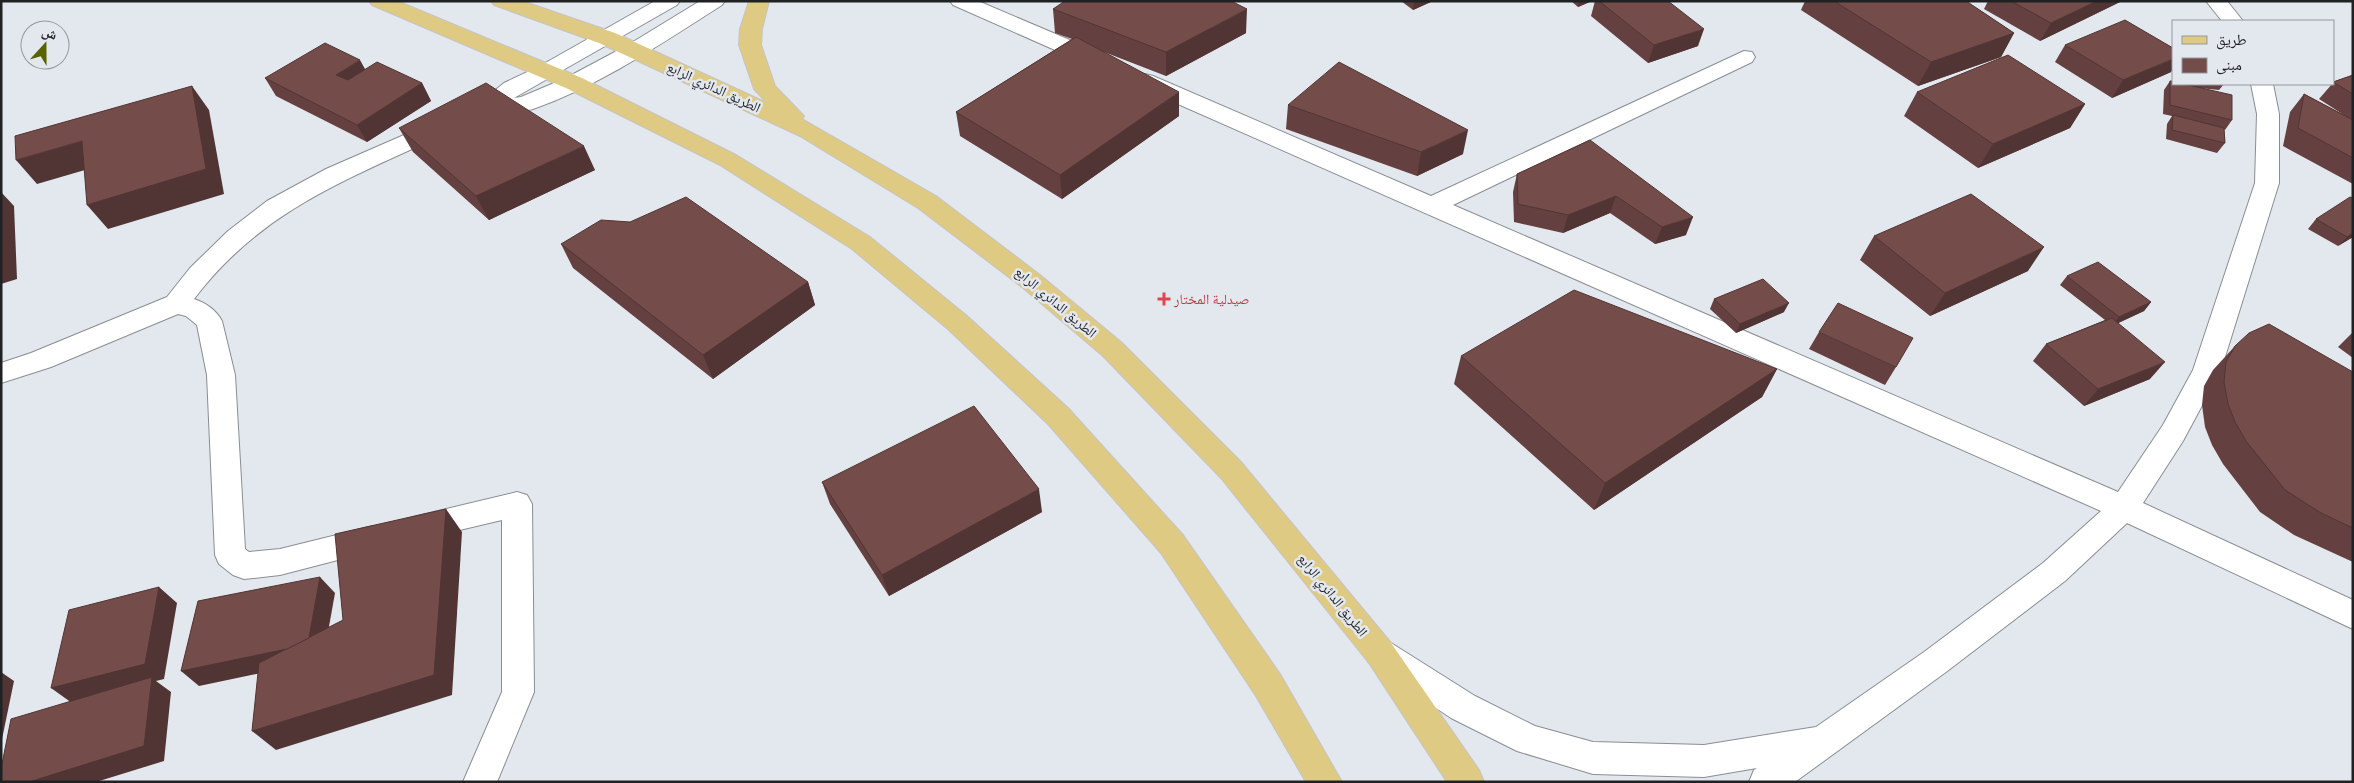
<svg xmlns="http://www.w3.org/2000/svg" width="2354" height="783" font-family="Ubuntu,'Noto Naskh Arabic',sans-serif">
<style>
.lines{fill:none;stroke-linecap:round;stroke-linejoin:round}
.minor-casing{stroke:#898e93;stroke-width:2}
.major-casing{stroke:#c5c5c6;stroke-width:2}
.minor{fill:#fff;fill-rule:evenodd}
.major{fill:#deca83;fill-rule:evenodd}
.wall{fill:#644140}
.shaded-wall{fill:#513534}
.building{fill:#744c4a;stroke:#513534}
.health-dot{fill:#e0444e;stroke:#e3e8ee;stroke-width:2}
.labels{text-anchor:middle;stroke-width:5;stroke-linejoin:round;paint-order:stroke}
.street-label{font-size:14px;fill:#1f2123;stroke:#e3e8ee}
.health-label{font-size:14px;fill:#be3a42;stroke:#e3e8ee;text-anchor:start}
</style>
<rect width="100%" height="100%" fill="#e3e8ee"/>
<g class="lines">
<defs>
<g id="minor">
<path d="M 655,1 L 680,1 L 677,5 L 514,98 L 521,97 L 566,78 L 628,45 L 700,1 L 725,1 L 722,5 C 662,43 601,85 533,109 C 520,113 505,109 492,114 C 465,123 439,137 412,149 C 326,188 253,221 194,299 C 206,303 216,310 222,321 L 235,375 L 245,549 L 249,552 L 280,549 L 373,526 L 384,530 L 388,539 L 384,548 L 280,575 L 244,579 L 233,575 L 219,564 L 215,555 L 207,375 L 197,325 L 186,316 L 178,314 L 51,367 L 1,383 L 1,363 L 31,353 L 167,297 L 190,268 L 228,231 L 267,201 L 326,169 L 482,101 L 504,83 L 540,66 Z"/>
<polygon points="950,1 978,1 1105,55 1108,60 1105,65 1097,67 1089,65 953,5"/>
<polygon points="2206,1 2227,1 2243,21 2222,21"/>
<polygon points="1744,51 1752,52 1755,57 1752,62 1453,205 2118,492 2163,425 2193,370 2255,183 2257,114 2251,84 2273,84 2279,114 2279,183 2221,370 2183,441 2143,503 2353,600 2353,629 2127,523 2065,581 1946,672 1795,782 1749,782 1754,770 1757,768 1704,777 1593,774 1517,751 1451,718 1369,663 1364,653 1369,643 1380,639 1391,643 1475,696 1535,726 1593,742 1704,745 1816,727 1924,652 2043,563 2101,511 1137,86 1134,81 1137,76 1145,74 1153,76 1431,196"/>
<polygon points="517,492 527,495 532,504 534,692 497,782 463,782 502,692 502,520 417,540 406,537 402,528 406,519 417,516"/>
</g>
<g id="major">
<polygon points="369,1 397,1 582,78 736,155 870,237 967,316 1068,408 1183,535 1280,674 1342,782 1306,782 1256,696 1161,553 1048,424 949,330 852,249 720,165 566,88 372,5"/>
<polygon points="491,1 522,1 615,33 767,103 754,89 739,45 740,29 749,1 769,1 762,29 761,45 775,86 804,116 802,119 936,196 1040,275 1121,342 1241,462 1391,643 1479,770 1484,782 1447,782 1369,663 1221,478 1103,356 1022,287 918,208 800,136 599,43 494,5"/>
</g>
</defs>
<use href="#minor" class="minor-casing"/>
<use href="#major" class="major-casing"/>
<use href="#minor" class="minor"/>
<use href="#major" class="major"/>
</g>
<g class="wall">
<polygon points="1401,1 1433,1 1413,10"/>
<polygon points="1571,1 1592,1 1578,7"/>
<polygon points="1595,1 1668,1 1698,46 1648,63 1591,16"/>
<polygon points="1805,1 1966,1 2014,33 2001,57 1918,86 1801,10"/>
<polygon points="1988,1 2122,1 2040,41 1984,9"/>
<polygon points="1053,9 1246,33 1166,76 1104,52 1179,116 1062,199 960,136 956,112 1072,39 1055,33"/>
<polygon points="2065,45 2171,72 2112,98 2055,62"/>
<polygon points="366,69 422,83 431,101 367,142 276,96 265,78"/>
<polygon points="2353,75 2353,184 2283,146 2290,112 2304,94 2344,115 2319,99 2332,84 2333,84 2333,82"/>
<polygon points="2170,81 2173,84 2224,84 2219,90 2200,88 2232,120 2225,130 2224,129 2225,143 2217,153 2166,139 2167,124 2172,116 2163,114 2164,90"/>
<polygon points="1917,92 2085,104 2070,128 1978,168 1904,116"/>
<polygon points="1288,105 1463,154 1417,176 1286,129"/>
<polygon points="399,128 595,170 489,220 413,152"/>
<polygon points="1590,140 1686,235 1655,244 1610,213 1563,233 1514,222 1513,192 1517,174"/>
<polygon points="2353,198 2353,237 2338,246 2308,229 2316,219"/>
<polygon points="1874,236 2028,271 1930,316 1860,260"/>
<polygon points="561,244 808,282 815,305 713,379 573,268"/>
<polygon points="2067,276 2151,302 2144,311 2118,323 2150,379 2084,406 2033,361 2046,344 2105,320 2060,285"/>
<polygon points="1714,299 1784,312 1736,333 1710,309"/>
<polygon points="1819,332 1896,367 1885,385 1809,349"/>
<polygon points="2353,332 2353,358 2338,347"/>
<polygon points="2235,346 2353,372 2353,562 2294,535 2260,512 2223,464 2212,445 2205,427 2202,405 2204,386 2213,370"/>
<polygon points="1461,356 1777,369 1762,397 1594,510 1454,384"/>
<polygon points="822,482 1042,512 889,596 830,504"/>
</g>
<g class="shaded-wall">
<polygon points="1414,1 1433,1 1413,10"/>
<polygon points="1579,1 1592,1 1578,7"/>
<polygon points="2097,1 2122,1 2040,41 2051,23"/>
<polygon points="1247,9 1246,33 1166,76 1166,52"/>
<polygon points="1704,29 1698,46 1648,63 1654,45"/>
<polygon points="2014,33 2001,57 1918,86 1931,62"/>
<polygon points="2173,59 2173,70 2171,72 2112,98 2123,80"/>
<polygon points="360,60 370,78 347,92 336,75"/>
<polygon points="422,83 431,101 367,142 357,125"/>
<polygon points="192,86 209,110 224,194 108,229 87,205"/>
<polygon points="1179,92 1179,116 1062,199 1060,175"/>
<polygon points="2085,104 2070,128 1978,168 1993,144"/>
<polygon points="1468,130 1463,154 1417,176 1421,152"/>
<polygon points="82,141 102,165 37,184 16,160"/>
<polygon points="584,146 595,170 489,220 476,196"/>
<polygon points="1,192 14,206 17,279 1,284"/>
<polygon points="1616,196 1610,213 1563,233 1568,215"/>
<polygon points="1693,217 1686,235 1655,244 1662,227"/>
<polygon points="2353,233 2353,237 2338,246 2347,237"/>
<polygon points="2044,247 2028,271 1930,316 1945,293"/>
<polygon points="808,282 815,305 713,379 703,355"/>
<polygon points="2151,302 2144,311 2112,326 2119,317"/>
<polygon points="1789,303 1784,312 1736,333 1740,324"/>
<polygon points="2165,362 2150,379 2084,406 2098,389"/>
<polygon points="1777,369 1762,397 1594,510 1605,483"/>
<polygon points="1039,489 1042,512 889,596 882,575"/>
<polygon points="446,509 462,532 452,695 276,750 252,731"/>
<polygon points="320,577 335,593 323,660 199,686 181,671"/>
<polygon points="159,587 177,603 164,679 156,681 171,692 164,761 96,782 29,782 72,703 51,688"/>
<polygon points="1,672 14,681 1,744"/>
</g>
<g class="building">
<polygon points="1065,1 1231,1 1247,9 1166,52 1053,9"/>
<polygon points="1599,1 1668,1 1704,29 1654,45"/>
<polygon points="1834,1 1966,1 2014,33 1931,62"/>
<polygon points="2011,1 2097,1 2051,23"/>
<polygon points="2125,20 2173,48 2173,59 2123,80 2065,45"/>
<polygon points="1076,37 1179,92 1060,175 956,112"/>
<polygon points="325,43 360,60 336,75 348,80 377,62 422,83 357,125 265,78"/>
<polygon points="2008,55 2085,104 1993,144 1917,92"/>
<polygon points="1339,62 1468,130 1421,152 1288,105"/>
<polygon points="2353,75 2353,94 2333,82"/>
<polygon points="2170,81 2173,81 2173,84 2184,84 2232,95 2232,120 2170,105"/>
<polygon points="486,83 584,146 476,196 399,128"/>
<polygon points="192,86 206,169 87,205 82,141 16,160 15,136"/>
<polygon points="2304,94 2353,120 2353,158 2298,128"/>
<polygon points="2173,115 2224,128 2225,143 2172,130"/>
<polygon points="1590,140 1693,217 1662,227 1616,196 1568,215 1518,204 1517,174"/>
<polygon points="1971,194 2044,247 1945,293 1874,236"/>
<polygon points="686,197 808,282 703,355 561,244 601,220 630,222"/>
<polygon points="2350,197 2353,198 2353,233 2347,237 2316,219"/>
<polygon points="2098,262 2151,302 2119,317 2067,276"/>
<polygon points="1763,279 1789,303 1740,324 1714,299"/>
<polygon points="1574,290 1777,369 1605,483 1461,356"/>
<polygon points="1838,303 1913,338 1896,367 1819,332"/>
<polygon points="2112,318 2165,362 2098,389 2046,344"/>
<polygon points="2269,324 2353,372 2353,528 2321,513 2285,490 2246,441 2235,422 2228,404 2224,382 2226,362 2235,346 2249,333"/>
<polygon points="974,406 1039,489 882,575 822,482"/>
<polygon points="446,509 434,675 252,731 259,663 343,620 335,534"/>
<polygon points="320,577 309,638 287,649 181,671 198,601"/>
<polygon points="159,587 145,664 51,688 69,610"/>
<polygon points="152,677 144,746 29,782 1,782 1,769 11,719"/>
</g>
<path class="health-dot" d="M1161.5 291.5h5v5h5v5h-5v5h-5v-5h-5v-5h5z"/>
<g class="labels">
<g class="street-label">
<text transform="translate(714 87) rotate(25)" y="5">الطريق الدائري الرابع</text>
<text transform="translate(1056 302) rotate(40)" y="5">الطريق الدائري الرابع</text>
<text transform="translate(1333 595) rotate(51)" y="5">الطريق الدائري الرابع</text>
</g>
<g class="health-label">
<text x="1174" y="304">صيدلية المختار</text>
</g>
</g>
<rect width="2354" height="783" fill="none" stroke="#1f2123" stroke-width="5"/>
<rect x="2172" y="20" width="162" height="65" fill="#e3e8ee" stroke="#95989d"/>
<rect x="2182" y="36" width="25" height="8" fill="#deca83" stroke="#95989d"/>
<text x="2216" y="45" font-size="15" fill="#1f2123">طريق</text>
<rect x="2182" y="58" width="25" height="15" fill="#744c4a" stroke="#95989d"/>
<text x="2216" y="70" font-size="15" fill="#1f2123">مبنى</text>
<g transform="translate(45 45) rotate(21)"><circle r="24" fill="#e3e8ee" stroke="#95989d"/>
<path d="M0-4L9 19L0 12L-9 19Z" fill="#5a6301"/>
<text y="-8" font-size="14" font-weight="bold" text-anchor="middle" fill="#1f2123">ش</text>
</g>
</svg>
